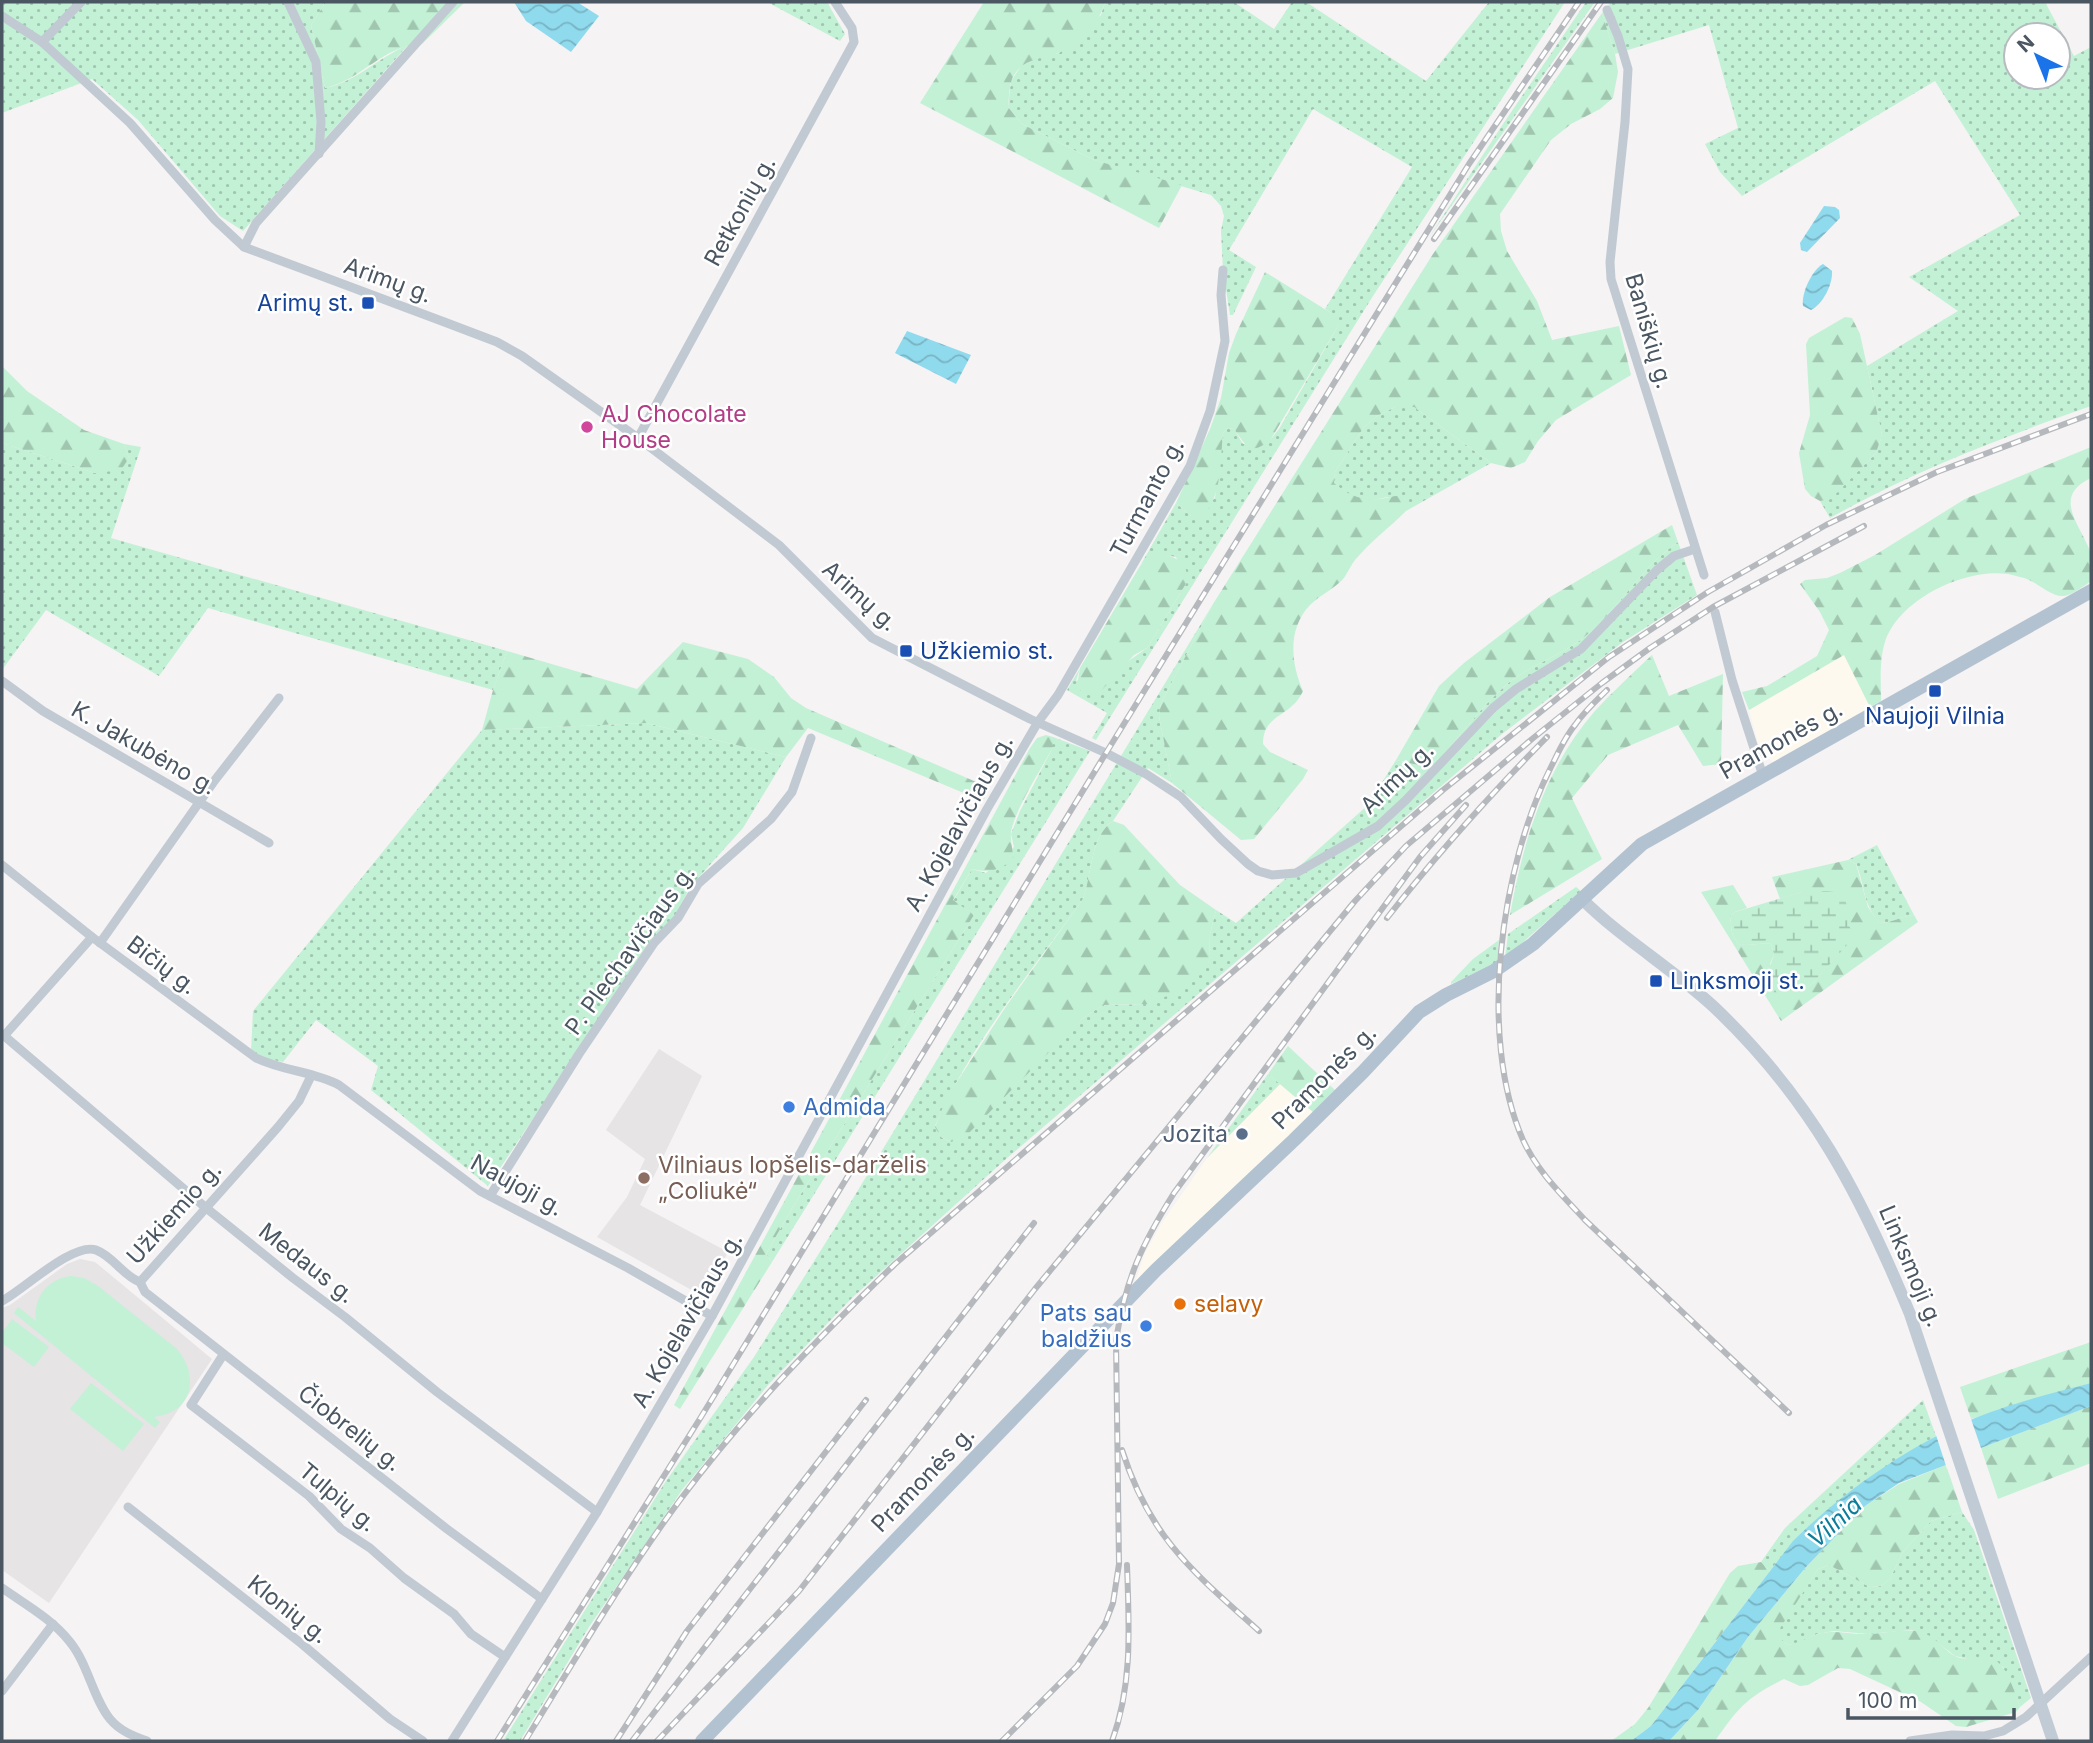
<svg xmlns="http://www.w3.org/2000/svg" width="2093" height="1743" font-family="Inter,sans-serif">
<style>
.commercial{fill:#fdf9ef}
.education{fill:#e6e4e5}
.grass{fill:url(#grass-dots);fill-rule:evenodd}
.forest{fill:url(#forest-firs)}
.wetland{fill:url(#wetland-marsh)}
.pitch{fill:#c3f1d5}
.water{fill:url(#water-waves)}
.pier{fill:#f5f3f3}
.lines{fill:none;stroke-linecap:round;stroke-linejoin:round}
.minor{stroke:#c1cad2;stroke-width:9}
.secondary{stroke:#c1cbd6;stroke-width:12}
.primary{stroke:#b3c2d1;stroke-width:14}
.rail-casing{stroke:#b5b8bd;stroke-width:6}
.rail{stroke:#fff;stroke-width:3.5;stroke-dasharray:10;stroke-linecap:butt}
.transit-dot{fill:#1a4fb4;stroke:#fff;stroke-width:2.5}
.hotel-dot{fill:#d1479c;stroke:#fff;stroke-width:2.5}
.shop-dot{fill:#3f7fe0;stroke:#fff;stroke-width:2.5}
.service-dot{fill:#5c6f8a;stroke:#fff;stroke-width:2.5}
.education-dot{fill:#8d6e63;stroke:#fff;stroke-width:2.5}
.food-dot{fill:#e8710a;stroke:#fff;stroke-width:2.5}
.labels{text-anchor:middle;stroke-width:5;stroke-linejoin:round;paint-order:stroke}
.street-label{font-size:23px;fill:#4a5661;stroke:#fff}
.transit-label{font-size:23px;fill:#164399;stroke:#fff;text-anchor:start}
.hotel-label{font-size:23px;fill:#b23c85;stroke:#fff;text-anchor:start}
.shop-label{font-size:23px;fill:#366cbe;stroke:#fff;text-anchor:start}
.service-label{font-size:23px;fill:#4e5e75;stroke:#fff;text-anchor:end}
.education-label{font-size:23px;fill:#785e54;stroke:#fff;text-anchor:start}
.food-label{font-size:23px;fill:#c56008;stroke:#fff;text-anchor:start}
.water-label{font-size:24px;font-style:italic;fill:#0c7c9b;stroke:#fff}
</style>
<defs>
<pattern id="grass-dots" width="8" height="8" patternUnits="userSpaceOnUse" patternTransform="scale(1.75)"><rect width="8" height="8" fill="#c3f1d5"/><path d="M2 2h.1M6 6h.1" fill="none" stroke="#a0c6b0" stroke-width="1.8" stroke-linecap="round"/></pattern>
<pattern id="forest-firs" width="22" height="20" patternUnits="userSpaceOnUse" patternTransform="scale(1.75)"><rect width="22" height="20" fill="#c3f1d5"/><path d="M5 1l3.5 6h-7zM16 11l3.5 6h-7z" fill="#a0c6b0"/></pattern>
<pattern id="wetland-marsh" width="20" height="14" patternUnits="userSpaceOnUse" patternTransform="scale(1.75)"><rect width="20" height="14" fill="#c3f1d5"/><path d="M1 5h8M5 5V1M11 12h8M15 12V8" fill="none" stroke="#a0c6b0"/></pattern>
<pattern id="water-waves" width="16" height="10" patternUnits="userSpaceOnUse" patternTransform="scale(1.75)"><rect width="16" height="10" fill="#90daee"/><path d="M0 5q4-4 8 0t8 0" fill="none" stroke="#78b4c4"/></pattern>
</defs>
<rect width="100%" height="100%" fill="#f5f3f3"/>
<g class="commercial">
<polygon points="1844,655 1870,707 1774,762 1761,755 1749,710"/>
<polygon points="1280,1084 1313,1112 1135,1283 1144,1255 1161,1224 1207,1158"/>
</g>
<g class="education">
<polygon points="659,1049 702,1076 640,1205 728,1252 704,1297 597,1237 627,1197 645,1159 606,1130"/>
<polygon points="80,1259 95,1262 212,1359 49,1603 2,1570 2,1308 10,1305 67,1264"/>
</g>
<g class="grass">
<path d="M 2,2 L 326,2 L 311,25 L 325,88 C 356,82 379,57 408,45 L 243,231 L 220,216 L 138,120 L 92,79 L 2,113 Z"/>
<polygon points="767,2 827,2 845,34 840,41"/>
<path d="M 1105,2 L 1234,2 L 1274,29 L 1292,2 L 1306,2 L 1426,81 L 1489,2 L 1565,2 L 1373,296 L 1096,740 L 1092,738 L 1107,713 L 1067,690 L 1080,668 L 1076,681 L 1127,662 L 1147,648 L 1187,582 L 1176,557 C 1160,554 1153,555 1140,566 L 1176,503 L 1191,516 L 1215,498 L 1223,433 L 1228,428 L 1234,429 L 1243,444 L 1271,439 L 1279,429 L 1338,326 L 1331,313 L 1325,309 L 1412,167 L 1313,109 L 1229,250 L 1256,267 L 1233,315 L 1230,315 L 1223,270 L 1221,231 L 1224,216 L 1221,206 L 1211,195 L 1094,160 L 1022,124 L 1008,107 L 1011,81 L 1023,63 L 1037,57 L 1059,53 L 1101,15 Z"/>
<polygon points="1586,2 1595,2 1428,239 1503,124"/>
<path d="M 1611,2 L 2045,2 L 2074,56 L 2091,47 L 2091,406 C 2001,438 1913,471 1830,518 L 1820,501 L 1831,498 L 1876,453 L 1882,435 L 1867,366 L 1958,311 L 1909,277 L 2020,215 L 1935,81 L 1742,196 L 1720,172 L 1705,144 L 1738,128 L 1709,25 L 1615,54 L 1602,13 ZM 2016,35 L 2058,35 L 2058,77 L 2016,77 Z"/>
<path d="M 1395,407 L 1414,407 L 1491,463 L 1406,511 L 1406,500 C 1393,492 1380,501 1366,500 C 1354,499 1343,491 1334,483 L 1335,472 L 1364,427 L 1377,416 Z"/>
<polygon points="2,443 95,473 129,458 124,444 141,447 111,538 507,651 493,690 208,608 159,676 46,610 2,670"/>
<path d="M 1678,542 L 1697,595 L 1623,642 L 1502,734 L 1006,1159 L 852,1298 L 768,1385 L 682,1490 L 589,1627 L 520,1741 L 503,1741 L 666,1481 L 754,1357 L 843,1215 L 1213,604 L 1161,703 L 1159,716 L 1172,783 L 1148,768 L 1113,821 C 1090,836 1092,875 1083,899 C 1033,969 968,1048 935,1126 L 941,1137 L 951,1142 L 1083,1018 L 1103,1005 L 1149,1004 L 1209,961 L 1210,934 L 1216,910 L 1236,923 L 1368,805 L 1396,760 C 1415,764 1424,770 1441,757 C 1462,733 1482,706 1506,685 C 1531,664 1564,655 1588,634 C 1621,605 1642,567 1678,542 Z"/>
<polygon points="646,723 786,757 743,828 690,887 676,914 648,947 488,1186 371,1090 378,1066 316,1020 283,1062 268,1059 251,1051 253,1011 482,730"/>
<polygon points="1053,737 1090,751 772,1262 766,1254 791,1210 974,915 953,901 972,869 986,873 1014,847 1011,834 1020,811 1053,747"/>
<path d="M 1877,845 L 1914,915 C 1901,916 1892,923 1879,923 C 1861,899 1866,888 1856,864 L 1848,860 Z"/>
<polygon points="1576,887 1581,891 1505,958 1508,934"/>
<polygon points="1499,940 1497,963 1451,984 1451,982 1473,959"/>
<polygon points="1268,1074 1280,1084 1207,1158"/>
<path d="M 1923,1400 L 1936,1436 C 1870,1476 1818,1509 1770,1571 L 1761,1562 L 1785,1528 Z"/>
<polygon points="1962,1512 1974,1530 2031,1698 2020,1707 2003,1667 1990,1658 1968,1659 1955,1656 1938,1643 1912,1630 1868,1634 1834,1631 1817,1634 1798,1643 1788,1645 1781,1640 1776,1633 1818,1569 1829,1565 1870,1587 1881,1586 1890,1579 1902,1553 1931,1521"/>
</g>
<g class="forest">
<path d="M 326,2 L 465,2 L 422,44 C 383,45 362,80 325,88 L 311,25 Z"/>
<path d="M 984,2 L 1105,2 C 1099,24 1080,46 1058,53 C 1039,60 1022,58 1012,79 C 1009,87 1009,99 1008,107 L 1022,124 L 1094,160 L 1182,185 L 1159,228 L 920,103 Z"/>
<path d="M 1602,13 L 1615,54 L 1618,72 L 1613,98 L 1600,109 L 1571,124 L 1551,140 L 1500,214 L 1501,231 L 1507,251 L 1537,301 L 1552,340 L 1619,326 L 1631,375 L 1556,420 L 1538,441 L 1525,462 L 1511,468 L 1491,463 L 1414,407 L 1395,407 L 1377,416 L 1364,427 L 1335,472 L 1334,483 C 1350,497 1365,502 1386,498 C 1395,496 1397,494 1406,500 L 1406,511 C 1390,527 1370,542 1355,560 C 1351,565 1348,572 1344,578 C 1334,589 1320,595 1310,605 C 1287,629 1291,664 1303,691 C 1291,718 1263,713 1263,744 L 1270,752 L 1308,770 L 1303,779 L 1254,839 L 1241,840 L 1172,783 L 1159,716 L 1161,703 L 1213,604 L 1433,254 Z"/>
<path d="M 1265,272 L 1331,313 L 1336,318 L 1338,326 L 1271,439 C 1251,457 1246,446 1234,429 L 1228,428 L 1223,433 C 1220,460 1223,496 1202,517 L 1191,516 L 1176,503 L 1210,429 L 1221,398 L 1229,353 L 1236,334 Z"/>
<polygon points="1845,317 1852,318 1860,334 1882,435 1876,453 1831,499 1820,501 1811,496 1805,489 1799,453 1810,415 1806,344 1809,338"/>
<polygon points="2,366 27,391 84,430 124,444 129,458 121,470 95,473 2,443"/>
<path d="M 2091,447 L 2091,478 C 2050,497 2082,526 2091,554 C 2093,562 2091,573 2091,581 C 2084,586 2076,592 2068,595 C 2055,600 2041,585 2029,580 C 2023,577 2015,576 2008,574 C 1965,568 1899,599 1885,642 C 1879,661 1881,682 1881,701 L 1870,707 L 1844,655 L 1749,710 L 1742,692 L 1767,686 L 1817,656 L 1829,630 L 1820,612 L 1800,584 L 1805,580 L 1827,578 L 1840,573 L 1875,555 L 1965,499 Z"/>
<path d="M 1672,525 L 1678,542 C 1642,567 1621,605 1588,634 C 1564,655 1531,664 1506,685 C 1482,706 1462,733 1441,757 C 1424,770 1415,764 1396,760 L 1439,686 L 1464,663 L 1550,597 Z"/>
<path d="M 1161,554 C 1177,557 1189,563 1187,582 L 1147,648 L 1134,655 L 1101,691 L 1094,695 L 1083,694 L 1077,686 L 1080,668 L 1140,566 L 1149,558 Z"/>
<polygon points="683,642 748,659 774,677 791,698 806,708 990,788 983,801 808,728 786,757 646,723 482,730 493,690 507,651 637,689"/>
<path d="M 1652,655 L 1669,696 L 1723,674 L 1721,764 L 1703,766 L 1678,725 L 1608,755 L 1572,798 L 1602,859 L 1510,915 C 1523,842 1544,770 1594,712 C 1612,692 1632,674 1652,655 Z"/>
<path d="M 1046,735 L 1053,737 L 1053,747 C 1041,770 1016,807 1011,832 C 1010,840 1013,850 1013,859 C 999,871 989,873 972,869 L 953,900 L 974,915 L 791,1210 L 766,1254 L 772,1262 L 680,1409 L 674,1405 L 1030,748 L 1037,738 Z"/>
<path d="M 1113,821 L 1124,825 L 1180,885 L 1216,910 L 1210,934 L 1209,961 L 1174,993 L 1149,1004 L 1103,1005 L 1083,1018 L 965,1137 L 951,1142 L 941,1137 L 935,1127 L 947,1097 L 1007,1005 L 1083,899 C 1092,875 1090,836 1113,821 Z"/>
<path d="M 1848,860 L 1856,864 L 1868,907 L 1879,923 C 1892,923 1901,916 1914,915 L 1918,922 L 1781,1021 L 1701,892 L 1733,885 L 1747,908 L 1735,912 L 1730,916 L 1732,933 L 1738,944 C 1750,947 1759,942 1771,944 L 1774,954 L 1770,964 L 1793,998 L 1813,983 L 1854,936 L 1849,927 L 1849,909 L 1802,892 L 1780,899 L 1772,877 Z"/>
<polygon points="1288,1046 1336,1091 1313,1112 1268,1074"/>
<polygon points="2091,1342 2091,1383 1971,1419 1960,1387"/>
<polygon points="2091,1406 2091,1463 1998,1499 1981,1448"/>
<path d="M 1946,1465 L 1962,1512 L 1931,1521 L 1902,1553 L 1890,1579 L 1881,1586 L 1870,1587 L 1829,1565 L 1818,1569 L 1777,1633 L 1781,1640 L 1788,1645 C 1799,1643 1808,1637 1818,1634 C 1835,1629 1850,1635 1867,1634 C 1885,1634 1909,1626 1926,1634 C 1938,1639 1945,1652 1957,1657 C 1968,1661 1978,1656 1989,1658 C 2007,1661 2014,1692 2020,1707 L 2016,1712 L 1966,1727 L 1956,1726 L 1921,1702 L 1850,1669 L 1838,1668 L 1808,1685 L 1800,1686 L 1784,1679 C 1746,1698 1739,1707 1715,1741 L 1669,1741 L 1698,1710 L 1748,1637 L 1806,1567 L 1865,1506 L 1899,1484 Z"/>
<polygon points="1761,1562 1770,1571 1651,1726 1631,1741 1611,1741 1635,1724 1648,1708 1730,1573 1738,1566"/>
</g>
<path class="wetland" d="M 1827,891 L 1841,893 L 1849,909 L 1849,926 L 1855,936 L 1813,983 L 1794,998 L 1778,995 L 1767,976 L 1774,954 L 1771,944 C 1759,942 1750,947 1738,944 L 1732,933 L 1730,916 L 1735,912 L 1802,892 Z"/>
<g class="pitch">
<path d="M 71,1276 L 84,1278 L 98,1286 L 177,1349 C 200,1376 193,1413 154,1417 L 160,1422 L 155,1428 L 14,1313 L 18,1307 L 36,1321 C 33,1298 47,1279 71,1276 Z"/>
<polygon points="12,1319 49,1347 34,1367 2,1343 2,1333"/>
<polygon points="91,1383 144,1424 123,1451 70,1409"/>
</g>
<g class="water">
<polygon points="514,2 577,2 599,16 571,52 526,21"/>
<polygon points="1824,206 1835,207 1839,210 1840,218 1807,252 1801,250 1800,243"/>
<path d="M 1823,264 L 1832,271 C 1833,284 1823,304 1811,310 L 1803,306 C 1801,293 1812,270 1823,264 Z"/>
<polygon points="907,331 971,355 956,384 895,353"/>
<path d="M 2091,1383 L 2091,1406 L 1981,1448 L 1946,1465 L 1899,1483 L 1865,1506 L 1806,1567 L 1748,1637 L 1698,1710 L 1669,1741 L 1631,1741 L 1651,1726 L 1793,1541 C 1843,1492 1904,1449 1968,1421 C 2005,1405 2052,1393 2091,1383 Z"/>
</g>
<polygon class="pier" points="1970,1416 1982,1451 1947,1469 1935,1432"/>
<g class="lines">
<g class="minor">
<polyline points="288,2 316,62 321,122 319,154"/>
<polyline points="1607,10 1618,36 1628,69 1625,122 1610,262 1611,279 1704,575"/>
<polyline points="2,16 42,42 130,123 215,220 244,247 447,323 497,342 522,356 638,438 779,545 872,638 1030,719 1106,753 1146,774 1181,797 1221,839 1248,864 1258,871 1272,875 1296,873 1378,826 1406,800 1493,708 1516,689 1581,649 1657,570 1674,556 1695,549"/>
<polyline points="42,42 81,2"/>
<polyline points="244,247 256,223 453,2"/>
<polyline points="638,438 854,42 852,28 835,2"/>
<polyline points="1715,612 1732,680 1763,776"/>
<polyline points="2,681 43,711 269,843"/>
<path d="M 2,865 L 92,937 L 256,1058 C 283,1071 315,1072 339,1085 L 480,1191 L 628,1268 L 712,1316"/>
<polyline points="100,943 215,780 279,698"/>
<polyline points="2,1034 205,1207 293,1278 345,1317 437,1392 597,1512"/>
<polyline points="4,1036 92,937"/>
<polyline points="490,1196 579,1054 654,943 678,918 698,884 771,819 792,792 811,738"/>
<polyline points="140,1282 145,1292 447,1529 542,1599"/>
<polyline points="140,1282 278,1127 299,1101 311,1076"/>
<path d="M 2,1301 C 23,1290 73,1242 96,1250 C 113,1256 123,1276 140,1282"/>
<polyline points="223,1355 191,1405 309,1496 341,1529 370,1548 404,1578 454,1614 471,1634 505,1657"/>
<polyline points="128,1507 302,1644 390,1719 423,1741"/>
<path d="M 2,1588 C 26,1605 52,1619 70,1642 C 88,1664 93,1698 110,1719 C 120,1731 133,1736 147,1741"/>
<polyline points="2,1691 53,1624"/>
<polyline points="452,1741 597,1512 712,1316 987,809 1038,722 1058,695 1190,466 1210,411 1225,341 1221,295 1223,270"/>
<polyline points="1910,1741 1952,1735 1984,1736 2003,1731 2026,1717 2091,1657"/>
</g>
<path class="secondary" d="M 1582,899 C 1622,939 1672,968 1714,1007 C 1810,1098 1860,1193 1910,1314 L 2053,1741"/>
<polyline class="primary" points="702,1741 1156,1270 1294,1140 1363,1072 1419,1012 1446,995 1494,971 1533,944 1642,844 2091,591"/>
<defs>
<g id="rail">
<polyline points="1434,239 1601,2"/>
<path d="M 1607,690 C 1596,701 1584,712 1575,725 C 1565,737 1558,753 1551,767 C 1501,866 1477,1035 1523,1140 C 1537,1171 1562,1195 1585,1220 L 1789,1413"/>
<path d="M 1387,918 C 1437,854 1490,795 1547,737"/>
<path d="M 1122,1450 C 1150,1538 1193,1572 1259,1631"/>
<polyline points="497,1741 701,1417 1106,753 1469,164 1579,2"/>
<path d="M 525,1741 C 575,1660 623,1577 680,1500 C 744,1414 818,1338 895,1264 L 1443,790 L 1609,657 L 1708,592 L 1826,525 L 1937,472 L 2091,414"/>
<polyline points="616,1741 687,1631 866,1400"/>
<polyline points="632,1741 1034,1223"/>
<polyline points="657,1741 799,1591 1035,1289 1355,901 1406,846 1532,739 1602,683 1650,648 1713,607 1864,526"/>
<path d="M 1002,1741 L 1077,1666 L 1105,1624 L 1113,1603 L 1119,1564 L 1116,1340 C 1126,1278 1141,1246 1174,1193 L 1420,857 L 1466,805"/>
<path d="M 1112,1741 C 1133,1684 1129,1625 1127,1565"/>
</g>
</defs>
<use href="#rail" class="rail-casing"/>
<use href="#rail" class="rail"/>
</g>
<g class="transit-dot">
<rect x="361" y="296" width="14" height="14" rx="3.5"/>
<rect x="899" y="644" width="14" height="14" rx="3.5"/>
<rect x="1928" y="684" width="14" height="14" rx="3.5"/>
<rect x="1649" y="974" width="14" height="14" rx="3.5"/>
</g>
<circle class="hotel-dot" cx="587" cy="427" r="7"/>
<g class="shop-dot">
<circle cx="789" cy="1107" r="7"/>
<circle cx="1146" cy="1326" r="7"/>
</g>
<circle class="service-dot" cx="1242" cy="1134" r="7"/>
<circle class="education-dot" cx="644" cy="1178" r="7"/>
<circle class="food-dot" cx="1180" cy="1304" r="7"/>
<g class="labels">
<g class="street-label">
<text transform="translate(740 211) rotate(-61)" y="8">Retkonių g.</text>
<text transform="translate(388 280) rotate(20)" y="8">Arimų g.</text>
<text transform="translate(1649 331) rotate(74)" y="8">Baniškių g.</text>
<text transform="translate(1147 498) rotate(-62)" y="8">Turmanto g.</text>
<text transform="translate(860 596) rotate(42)" y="8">Arimų g.</text>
<text transform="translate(1781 740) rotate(-29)" y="8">Pramonės g.</text>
<text transform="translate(144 748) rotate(30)" y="8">K. Jakubėno g.</text>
<text transform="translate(1397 778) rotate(-44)" y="8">Arimų g.</text>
<text transform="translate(959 823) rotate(-61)" y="8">A. Kojelavičiaus g.</text>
<text transform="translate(630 950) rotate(-54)" y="8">P. Plechavičiaus g.</text>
<text transform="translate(162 965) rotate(37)" y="8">Bičių g.</text>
<text transform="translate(1324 1077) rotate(-45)" y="8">Pramonės g.</text>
<text transform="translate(517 1185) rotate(29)" y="8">Naujoji g.</text>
<text transform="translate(174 1213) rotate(-48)" y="8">Užkiemio g.</text>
<text transform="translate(307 1263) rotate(38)" y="8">Medaus g.</text>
<text transform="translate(1911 1266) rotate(67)" y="8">Linksmoji g.</text>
<text transform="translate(687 1320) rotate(-60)" y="8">A. Kojelavičiaus g.</text>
<text transform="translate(350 1428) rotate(38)" y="8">Čiobrelių g.</text>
<text transform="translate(923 1479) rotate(-46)" y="8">Pramonės g.</text>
<text transform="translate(338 1497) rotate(40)" y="8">Tulpių g.</text>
<text transform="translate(288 1609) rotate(38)" y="8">Klonių g.</text>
</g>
<g class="transit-label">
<text x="354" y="311" text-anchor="end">Arimų st.</text>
<text x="920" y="659">Užkiemio st.</text>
<text x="1935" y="724" text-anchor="middle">Naujoji Vilnia</text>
<text x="1670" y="989">Linksmoji st.</text>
</g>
<g class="hotel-label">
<text x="601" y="422">AJ Chocolate<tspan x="601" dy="26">House</tspan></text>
</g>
<g class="shop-label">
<text x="803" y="1115">Admida</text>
<text x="1132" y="1321" text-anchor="end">Pats sau<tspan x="1132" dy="26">baldžius</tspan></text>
</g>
<g class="service-label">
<text x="1228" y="1142">Jozita</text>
</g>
<g class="education-label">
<text x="658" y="1173">Vilniaus lopšelis-darželis<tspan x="658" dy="26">„Coliukė“</tspan></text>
</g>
<g class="food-label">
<text x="1194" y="1312">selavy</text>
</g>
<g class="water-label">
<text transform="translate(1835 1522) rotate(-42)" y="8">Vilnia</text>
</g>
</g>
<rect width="2093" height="1743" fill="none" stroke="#4a5661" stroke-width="7"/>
<g transform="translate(2037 56) rotate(317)"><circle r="33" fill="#ffffff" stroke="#b7bbc0" stroke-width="2"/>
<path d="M0-5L12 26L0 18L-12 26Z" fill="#1a73e8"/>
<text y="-10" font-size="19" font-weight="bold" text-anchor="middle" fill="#4a5661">N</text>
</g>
<path d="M1848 1708v10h166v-10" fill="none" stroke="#4a5661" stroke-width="3.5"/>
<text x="1858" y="1708" font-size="21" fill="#4a5661" stroke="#ffffff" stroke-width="5" paint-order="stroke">100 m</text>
</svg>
